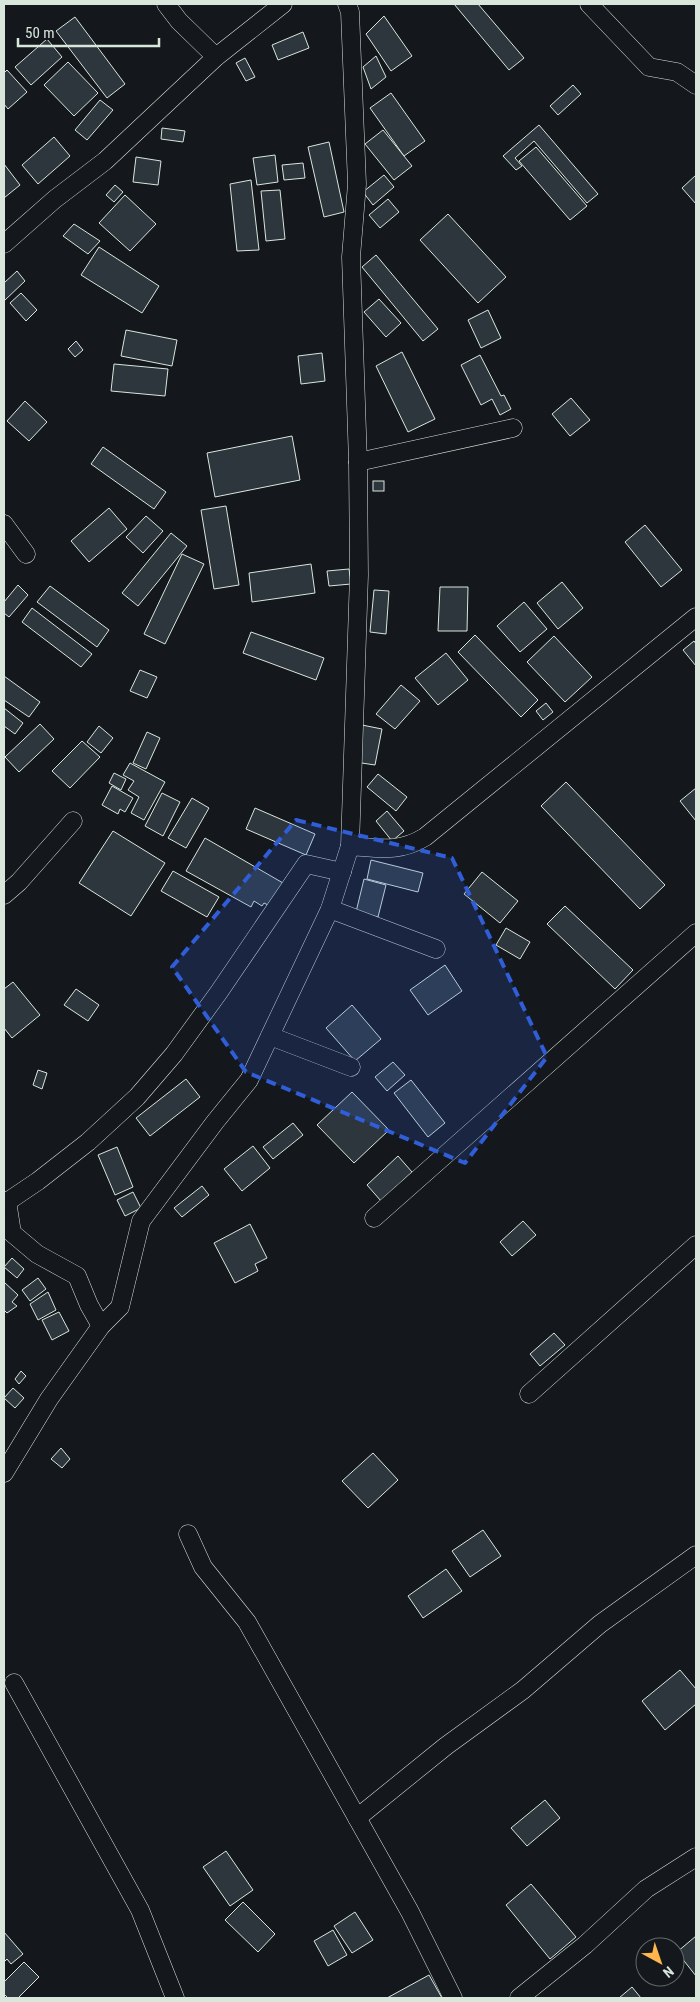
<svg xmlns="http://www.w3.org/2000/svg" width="700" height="2002" font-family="'Roboto Condensed',sans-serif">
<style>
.building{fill:#2c363c;stroke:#d8e6dc}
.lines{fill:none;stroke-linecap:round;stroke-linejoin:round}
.minor-casing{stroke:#d8e6dc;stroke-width:19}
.minor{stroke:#14181c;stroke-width:18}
.marked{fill:#305dd8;fill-opacity:0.2;stroke:#305dd8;stroke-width:4;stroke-dasharray:10 6;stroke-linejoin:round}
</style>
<rect width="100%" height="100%" fill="#14181c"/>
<g class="building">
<polygon points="454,4 478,4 524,58 509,70"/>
<polygon points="384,16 412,56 391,71 366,34"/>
<polygon points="75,17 125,84 107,98 56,31"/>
<polygon points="303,32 309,48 278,60 272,45"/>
<polygon points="47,39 62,57 31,85 15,67"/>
<polygon points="376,56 386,77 371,89 363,67"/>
<polygon points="245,58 255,77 246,81 236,63"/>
<polygon points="68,62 98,93 74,116 44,85"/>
<polygon points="7,70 27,92 8,109 4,104 4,73"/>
<polygon points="573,85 581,94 558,115 550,106"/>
<polygon points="391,93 425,141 404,156 370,108"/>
<polygon points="100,100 113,110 87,140 75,130"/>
<polygon points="539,125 598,194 587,203 534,141 515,158 522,166 516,170 503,156"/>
<polygon points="162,128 185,131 183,142 161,139"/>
<polygon points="383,130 412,166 394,180 365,144"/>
<polygon points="54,137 70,156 38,184 22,165"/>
<polygon points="329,142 344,212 324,217 308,147"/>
<polygon points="536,147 587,206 570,220 519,161"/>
<polygon points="275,155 278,182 257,185 253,158"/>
<polygon points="136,157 161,161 158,185 133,182"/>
<polygon points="303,163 305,178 284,180 282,165"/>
<polygon points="4,164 20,185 4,198"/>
<polygon points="384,175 394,187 373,205 363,192"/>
<polygon points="696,175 696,204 682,188"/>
<polygon points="251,180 259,250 237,251 230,184"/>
<polygon points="115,185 123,192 114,202 106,195"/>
<polygon points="280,190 285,239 266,241 261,191"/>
<polygon points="125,195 156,224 130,251 99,223"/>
<polygon points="388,199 399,212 380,228 369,215"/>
<polygon points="448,214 506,277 478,303 420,240"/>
<polygon points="74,224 100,241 88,254 63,236"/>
<polygon points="99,247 159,286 142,313 81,275"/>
<polygon points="376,255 438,329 423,341 362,267"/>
<polygon points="17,271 25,281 4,301 4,283"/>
<polygon points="21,293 37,310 26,321 10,303"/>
<polygon points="379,299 401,323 386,337 364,312"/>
<polygon points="488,310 501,338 481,348 468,320"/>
<polygon points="126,330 177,340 172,366 121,356"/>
<polygon points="76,341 83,350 75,357 68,349"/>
<polygon points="402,352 435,419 408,432 376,366"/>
<polygon points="322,353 325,381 301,384 298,356"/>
<polygon points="480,355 501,396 504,395 511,409 500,415 492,399 481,405 461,365"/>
<polygon points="114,364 168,369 165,396 111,391"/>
<polygon points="571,398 590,420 570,436 552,414"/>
<polygon points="25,401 47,422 29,441 7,421"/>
<polygon points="292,436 300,480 215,497 207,453"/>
<polygon points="103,447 166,492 154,509 91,464"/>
<rect x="373" y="481" width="11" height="10"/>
<polygon points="226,506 239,585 214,589 201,510"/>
<polygon points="109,508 127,529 89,562 71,541"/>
<polygon points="146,516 163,531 143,553 126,537"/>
<polygon points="645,525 682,570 661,587 625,542"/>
<polygon points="171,533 187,546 138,606 122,593"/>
<polygon points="182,554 204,564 165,644 144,634"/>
<polygon points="311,564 315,593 252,602 249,573"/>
<polygon points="349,569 351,584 329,586 327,571"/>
<polygon points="562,582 583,608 558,629 537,603"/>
<polygon points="18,585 28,595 9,617 4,613 4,602"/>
<polygon points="50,586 109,630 97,647 37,602"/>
<polygon points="440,587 468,587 467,631 438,631"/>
<polygon points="374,590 389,591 386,634 370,632"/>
<polygon points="524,602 547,629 520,652 497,626"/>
<polygon points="32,608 92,654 81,667 22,622"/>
<polygon points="251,632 324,658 316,680 243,653"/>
<polygon points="475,635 538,700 521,717 458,652"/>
<polygon points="554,636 592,677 565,702 527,662"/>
<polygon points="694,641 696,644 696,666 683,650"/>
<polygon points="446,653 468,680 438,705 415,678"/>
<polygon points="140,670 157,677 147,698 130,691"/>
<polygon points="4,676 40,702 29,717 4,700"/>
<polygon points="401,685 420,701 395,729 376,714"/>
<polygon points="546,703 553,712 543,720 536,711"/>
<polygon points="4,708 23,723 15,734 4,726"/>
<polygon points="40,724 54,739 19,772 5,757"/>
<polygon points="362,725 382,729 375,765 355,762"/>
<polygon points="99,726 113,738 101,753 87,742"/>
<polygon points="147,732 160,738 146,769 133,763"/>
<polygon points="82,741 100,757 70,788 52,771"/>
<polygon points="130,763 165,782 144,820 131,813 139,797 128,790 134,781 123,775"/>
<polygon points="114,773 126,779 121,790 109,783"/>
<polygon points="378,774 407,797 396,811 367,787"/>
<polygon points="566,782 665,885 640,909 541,806"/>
<polygon points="112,786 133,798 125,812 120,809 118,814 102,805"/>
<polygon points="696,788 696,821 680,801"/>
<polygon points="162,793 180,802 163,836 145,826"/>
<polygon points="192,798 209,808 186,848 168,838"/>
<polygon points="255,808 315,834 306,855 246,829"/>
<polygon points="387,811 404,831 392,841 376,821"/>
<polygon points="113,831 165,863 131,916 79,883"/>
<polygon points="205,838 283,883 270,906 264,903 262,906 254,901 251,907 186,871"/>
<polygon points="371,860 423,873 418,892 367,879"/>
<polygon points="173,871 219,897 207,917 161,891"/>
<polygon points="482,872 518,901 500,923 464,894"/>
<polygon points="364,879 386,885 378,917 356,912"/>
<polygon points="565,906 633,970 615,989 547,924"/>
<polygon points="506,928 530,942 520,959 496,945"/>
<polygon points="445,965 462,991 428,1015 410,990"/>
<polygon points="13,982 40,1015 12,1038 4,1028 4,989"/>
<polygon points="76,989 99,1005 88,1021 64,1005"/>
<polygon points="352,1005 381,1039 355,1061 326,1028"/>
<polygon points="393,1062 405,1075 387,1091 375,1077"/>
<polygon points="38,1070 47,1073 42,1089 33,1085"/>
<polygon points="186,1079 200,1097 150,1136 136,1118"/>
<polygon points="411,1080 445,1123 428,1137 394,1093"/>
<polygon points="352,1092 389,1130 354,1163 317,1125"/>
<polygon points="293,1123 303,1135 273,1159 263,1147"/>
<polygon points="253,1146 270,1168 242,1191 224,1169"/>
<polygon points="117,1147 133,1187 115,1195 98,1155"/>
<polygon points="398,1156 412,1172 381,1201 367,1185"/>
<polygon points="202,1186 209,1195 182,1217 174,1208"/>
<polygon points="133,1192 141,1208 125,1216 117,1200"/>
<polygon points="523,1221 536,1235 512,1256 500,1242"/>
<polygon points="250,1224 267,1258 255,1264 258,1271 235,1283 214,1243"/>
<polygon points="12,1258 24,1269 17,1278 4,1267"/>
<polygon points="38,1278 46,1289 30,1301 22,1290"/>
<polygon points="4,1282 18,1295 12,1302 17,1306 7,1313 4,1310"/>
<polygon points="48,1292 56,1310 38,1320 30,1304"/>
<polygon points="59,1312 69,1331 52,1340 42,1320"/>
<polygon points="554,1333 565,1345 540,1366 530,1354"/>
<polygon points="21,1371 26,1376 19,1384 15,1379"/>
<polygon points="13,1388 24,1398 15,1408 4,1398"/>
<polygon points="61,1448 70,1459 62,1468 51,1459"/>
<polygon points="373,1453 398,1480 368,1508 342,1481"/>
<polygon points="483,1530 501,1556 470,1577 452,1551"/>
<polygon points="446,1569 462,1591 423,1618 408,1596"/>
<polygon points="680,1670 696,1689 696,1704 665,1730 642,1701"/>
<polygon points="545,1800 560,1818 527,1846 511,1828"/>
<polygon points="226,1851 253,1890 230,1906 203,1867"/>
<polygon points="531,1884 576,1937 550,1959 506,1905"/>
<polygon points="243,1902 275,1934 258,1952 225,1920"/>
<polygon points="355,1912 373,1940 352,1953 334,1926"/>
<polygon points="333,1930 347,1955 328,1966 314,1941"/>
<polygon points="4,1932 23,1954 11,1964 7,1959 4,1962"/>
<polygon points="696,1936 696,1976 677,1952"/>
<polygon points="24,1962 39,1977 18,1998 8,1998 4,1994 4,1982"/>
<polygon points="429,1975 442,1998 387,1998"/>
<polygon points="632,1987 641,1998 619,1998"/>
</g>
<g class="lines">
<defs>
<g id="minor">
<polyline points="166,4 179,21 216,57"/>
<polyline points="347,4 350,12 357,184 351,257 358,462 359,575 350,846"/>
<polyline points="589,4 649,67 677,72 696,85"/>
<polyline points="4,244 55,199 105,161 216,57 283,4"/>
<polyline points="358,462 513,428"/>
<polyline points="4,524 26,554"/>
<polyline points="4,895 19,882 73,821"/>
<polyline points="330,909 436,949"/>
<polyline points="270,1036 351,1067"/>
<polyline points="7,1201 12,1233 37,1254 77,1276 89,1305 101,1326"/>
<polyline points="4,1204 38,1181 88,1142 137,1097 174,1054 219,992 306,864 342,872"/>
<polyline points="374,1218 696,933"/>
<polyline points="529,1394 696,1245"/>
<path d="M 4,1473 L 49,1399 L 101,1326 L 120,1307 L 141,1221 L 215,1122 L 249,1080 L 330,909 L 350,846 C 379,848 399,853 425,837 L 696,617"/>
<polyline points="188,1534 203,1567 247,1622 410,1912 453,1998"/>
<polyline points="14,1683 140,1910 175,1998"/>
<polyline points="357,1818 446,1746 523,1690 600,1624 696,1555"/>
<polyline points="519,1998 585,1945 646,1889 696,1857"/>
</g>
</defs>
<use href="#minor" class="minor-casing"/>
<use href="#minor" class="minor"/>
</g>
<path class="marked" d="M 296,820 L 452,858 L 547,1057 L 465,1163 L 246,1072 L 172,967 Z"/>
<rect width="700" height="2002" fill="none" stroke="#d8e6dc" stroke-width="10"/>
<g transform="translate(660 1962) rotate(140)"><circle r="24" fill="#14181c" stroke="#626a69"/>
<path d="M0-4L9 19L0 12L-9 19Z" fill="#ffb74d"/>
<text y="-8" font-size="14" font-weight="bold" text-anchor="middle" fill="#d8e6dc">N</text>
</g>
<path d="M18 38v8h141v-8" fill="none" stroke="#d8e6dc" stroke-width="2.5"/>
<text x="25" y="38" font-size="15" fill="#d8e6dc" stroke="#14181c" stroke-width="4" paint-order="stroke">50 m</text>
</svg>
